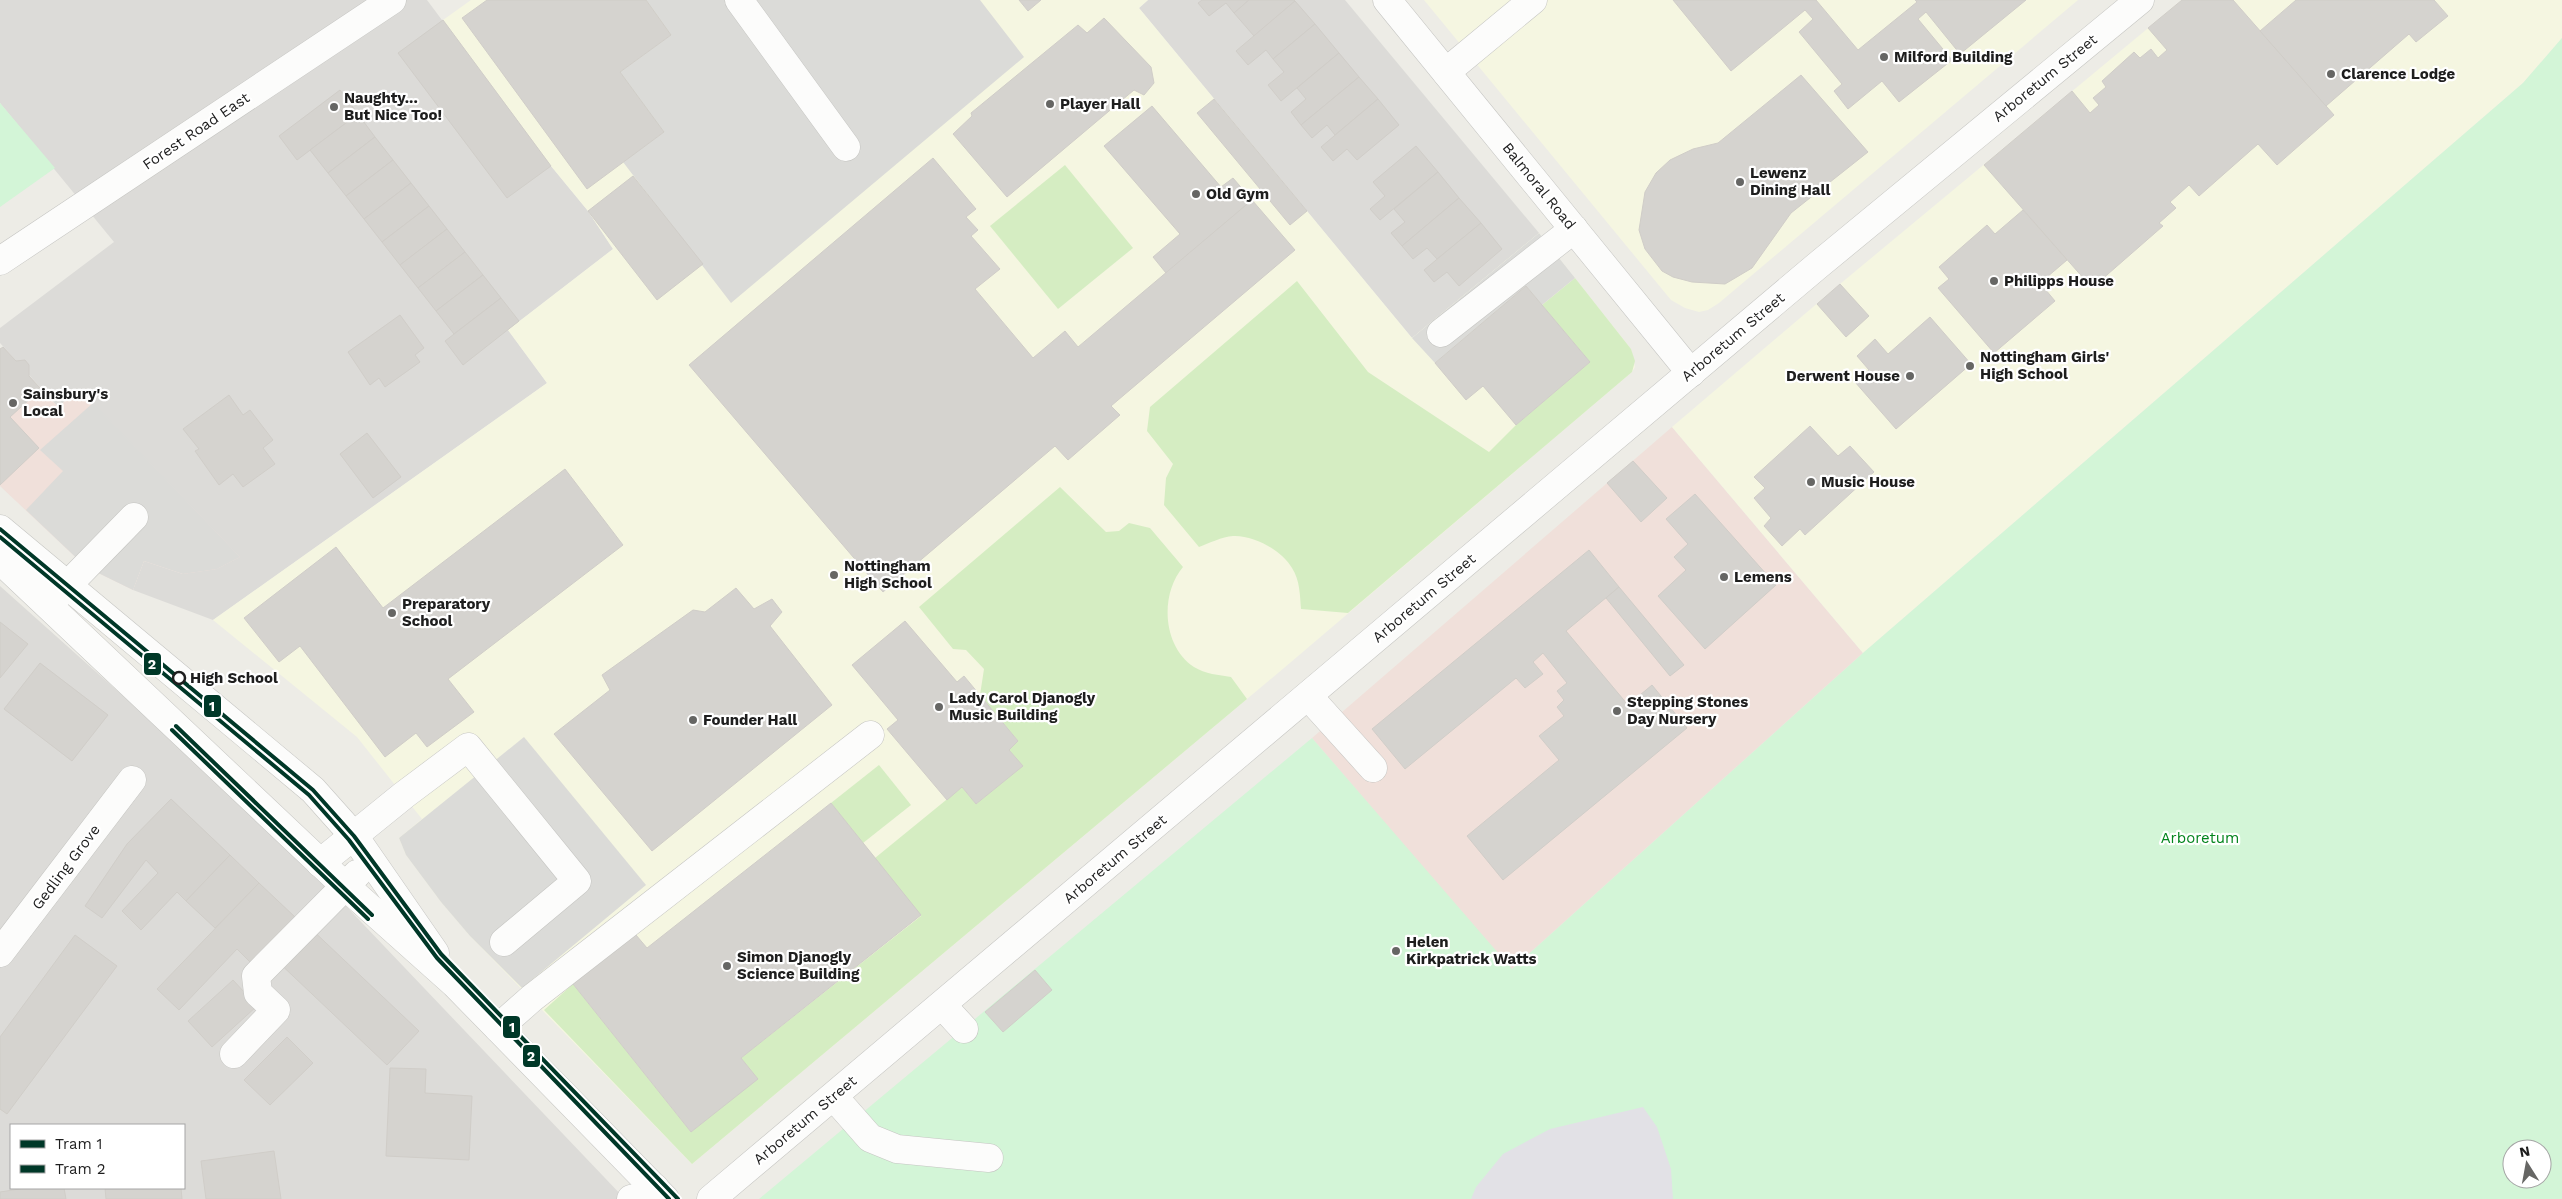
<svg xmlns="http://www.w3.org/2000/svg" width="2562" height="1199" font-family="'Work Sans',sans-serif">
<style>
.residential{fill:#dcdbd8;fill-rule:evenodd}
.commercial{fill:#f0e0da}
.education{fill:#f5f6e1}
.grass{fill:#d5edc2}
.park{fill:#d3f5d7;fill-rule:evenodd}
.parking{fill:#dbdbd8}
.plaza{fill:#e2e1e6}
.building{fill:#d5d3cf;stroke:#d0cdc8}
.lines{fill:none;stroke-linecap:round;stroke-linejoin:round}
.minor-casing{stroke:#c5c5c2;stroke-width:29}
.minor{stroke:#fcfcfb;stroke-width:28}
.tram-1-casing{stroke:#fff;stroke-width:8}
.tram-2-casing{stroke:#fff;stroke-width:8}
.tram-1{stroke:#003828;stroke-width:4}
.tram-2{stroke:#003828;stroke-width:4}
.poi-dot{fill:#666664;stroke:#fff;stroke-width:2}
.stop-dot{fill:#fff;stroke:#1e1e1e;stroke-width:2.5}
.labels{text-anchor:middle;stroke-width:4.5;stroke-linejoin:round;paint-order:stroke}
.poi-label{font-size:15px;font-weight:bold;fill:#1e1e1e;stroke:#fff;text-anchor:start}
.street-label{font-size:15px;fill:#1e1e1e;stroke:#fff}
.stop-label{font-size:15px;font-weight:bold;fill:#1e1e1e;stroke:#fff;text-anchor:start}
.park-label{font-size:15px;fill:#03851d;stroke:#fff}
.line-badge{stroke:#fff;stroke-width:2}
.badge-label{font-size:14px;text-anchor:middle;font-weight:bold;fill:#fff}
</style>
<rect width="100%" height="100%" fill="#edece6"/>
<g class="residential">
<polygon points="0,0 427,0 551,166 588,211 613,249 508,330 547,383 213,620 133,590 144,561 183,574 79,389 58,407 0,343 0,328 114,242 0,103"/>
<polygon points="1148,0 1345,0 1539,233 1412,338 1139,8"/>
<path d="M 0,586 L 217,780 L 304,862 L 625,1199 L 0,1199 ZM 11,1125 L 184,1125 L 184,1188 L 11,1188 Z"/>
</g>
<g class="commercial">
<polygon points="3,347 16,361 25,360 29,365 29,376 58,407 79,389 240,557 217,569 183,574 144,561 133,590 86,567 0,486 0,349"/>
<polygon points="1672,427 1863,653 1511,970 1312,738"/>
</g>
<g class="education">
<polygon points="471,0 1148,0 1139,8 1412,338 1539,233 1631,349 1635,367 1632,372 1284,668 692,1164 470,936 441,902 406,855 399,838 422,819 357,737 213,620 547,383 508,330 613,249 588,211 551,166 443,20"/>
<polygon points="1424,0 2078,0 1719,303 1708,310 1699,312 1685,308 1671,300"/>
<polygon points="2182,0 2562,0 2562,38 2523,83 1863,653 1672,427 1840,284"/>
</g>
<g class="grass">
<polygon points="1065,165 1133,248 1058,309 990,226"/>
<path d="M 1575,278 L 1631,349 L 1635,361 L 1632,372 L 1348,613 L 1301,609 C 1300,596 1300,580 1292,568 C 1281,550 1254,535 1233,536 C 1222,537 1209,543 1199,547 L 1164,505 L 1166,478 L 1173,464 L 1147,431 L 1150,407 L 1297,281 L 1368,372 L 1489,452 L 1516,425 L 1590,362 L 1542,305 Z"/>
<path d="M 1060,487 L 1106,532 L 1119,531 L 1129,523 L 1150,528 L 1183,567 C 1160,594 1162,646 1194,667 C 1205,674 1219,675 1231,677 L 1247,699 L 692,1164 L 544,1010 L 573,984 L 691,1132 L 757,1078 L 741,1058 L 921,916 L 875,858 L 962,787 L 976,804 L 1022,766 L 1009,750 L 1018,741 L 980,695 L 984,669 L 966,650 L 953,649 L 919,607 Z"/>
<polygon points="879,765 911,805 863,843 831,803"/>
</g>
<g class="park">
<path d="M 2562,38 L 2562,1199 L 759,1199 L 1312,738 L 1512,969 L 1863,653 L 2523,83 ZM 2512,1149 L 2542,1149 L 2542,1179 L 2512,1179 Z"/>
<polygon points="0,103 55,168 0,207"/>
</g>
<g class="parking">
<polygon points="646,0 980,0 1024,57 731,303 623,162 664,132 620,72 671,35"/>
<polygon points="1539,233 1575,278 1542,305 1526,286 1435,363 1412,338"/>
<polygon points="93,403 240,557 217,569 183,574 144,561 133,590 86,567 26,510 63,471 40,450"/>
<polygon points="524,737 646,885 522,988 470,936 441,902 406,855 399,838"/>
</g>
<polygon class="plaza" points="1643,1107 1657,1127 1671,1169 1673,1199 1471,1199 1476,1187 1503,1154 1550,1129"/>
<g class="building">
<polygon points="487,0 646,0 671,35 620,72 664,132 587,189 462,18"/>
<polygon points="1019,0 1041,0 1028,11"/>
<polygon points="1202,0 1249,0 1234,13 1226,3 1209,16 1198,3"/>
<polygon points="1249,0 1294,0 1295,1 1254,36 1234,13"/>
<polygon points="1673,0 1816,0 1858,50 1917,2 1915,0 2026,0 1960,54 1926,12 1918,19 1952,60 1899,102 1882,81 1848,109 1834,91 1842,84 1799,32 1813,19 1805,10 1731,71"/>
<polygon points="2182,0 2233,0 2334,115 2277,165 2258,144 2199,196 2189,185 2170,202 2176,208 2159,223 2163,226 2092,288 1984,165 2072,91 2090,113 2099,105 2093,98 2106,87 2102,81 2134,52 2140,58 2151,49 2158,58 2167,50 2148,28"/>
<polygon points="2296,0 2434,0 2448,16 2416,42 2409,34 2326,106 2260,31"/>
<polygon points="1295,1 1315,24 1273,59 1266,50 1248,65 1236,51"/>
<polygon points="1104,18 1151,67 1154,83 1144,95 1134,90 1007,197 953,134 972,116 971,113 1078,25 1087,33"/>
<polygon points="443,20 551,166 507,198 398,53"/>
<polygon points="1315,24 1339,53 1281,101 1268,85 1284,72 1273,59"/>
<polygon points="1339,53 1359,77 1301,125 1291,112 1306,99 1297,88"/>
<polygon points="1801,75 1868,152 1791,213 1752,268 1725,284 1692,282 1673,277 1662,271 1645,249 1639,230 1645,192 1656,173 1670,160 1693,149 1718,143"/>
<polygon points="1359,77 1378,99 1335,135 1327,125 1312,138 1301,125"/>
<polygon points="340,90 358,114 297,160 279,136"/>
<polygon points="1214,99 1307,211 1290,225 1197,113"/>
<polygon points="1378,99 1399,125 1357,160 1347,149 1333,161 1321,147"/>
<polygon points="1152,106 1221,187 1233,178 1252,200 1166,273 1153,257 1180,234 1104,146"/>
<polygon points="358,114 375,137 328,173 310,150"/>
<polygon points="375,137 393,160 346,196 328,173"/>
<polygon points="1416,146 1438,172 1380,220 1370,209 1385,196 1373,182"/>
<polygon points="933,158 976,209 966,217 978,230 971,236 1000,269 975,289 1033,358 1065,331 1078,347 1252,200 1295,250 1111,406 1120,415 1068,460 1055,446 883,592 689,365"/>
<polygon points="393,160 411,183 364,219 346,196"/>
<polygon points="1438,172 1459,198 1402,246 1391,233 1405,222 1394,209"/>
<polygon points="633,176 703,264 657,300 588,211"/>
<polygon points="411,183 429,206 382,242 364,219"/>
<polygon points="1459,198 1481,223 1437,259 1427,248 1413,259 1402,246"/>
<polygon points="429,206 447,229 400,265 382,242"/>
<polygon points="2023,210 2067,260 2040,283 2055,301 1994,353 1938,288 1949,279 1939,267 1987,225 1995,234"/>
<polygon points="1481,223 1502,249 1459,286 1447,272 1434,282 1424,270"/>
<polygon points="447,229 465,252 418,288 400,265"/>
<polygon points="465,252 483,275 436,311 418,288"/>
<polygon points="483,275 501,298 454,334 436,311"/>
<polygon points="1840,284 1869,316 1846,337 1817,304"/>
<polygon points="1526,286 1590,362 1516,425 1483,386 1466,400 1435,363"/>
<polygon points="501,298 519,321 463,365 445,341"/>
<polygon points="400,315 424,348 415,355 420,362 385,387 379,378 370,385 348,352"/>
<polygon points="1930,317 1971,364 1896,429 1855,382 1869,370 1857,356 1875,339 1888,354"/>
<polygon points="3,347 16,361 25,360 29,365 29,376 41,389 10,417 39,448 0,485 0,349"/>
<polygon points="229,395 243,415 250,410 273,440 263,448 275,464 243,487 233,474 219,485 195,451 199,449 183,429"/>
<polygon points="1810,426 1838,456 1850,446 1874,472 1805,535 1800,529 1782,546 1764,526 1771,518 1754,498 1765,488 1754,477"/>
<polygon points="367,433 401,477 373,498 340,454"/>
<polygon points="1633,461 1667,498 1641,522 1607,483"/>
<polygon points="565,469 623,545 448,679 474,712 427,747 416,733 385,757 300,646 279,662 244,618 336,547 383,608"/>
<polygon points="1695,494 1776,585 1705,649 1658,596 1686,570 1674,557 1688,544 1666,519"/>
<polygon points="1589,550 1619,587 1566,631 1628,705 1652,685 1687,728 1503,880 1467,836 1559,760 1539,736 1564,716 1557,707 1564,700 1557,691 1567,683 1543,653 1533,662 1543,674 1525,688 1516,678 1405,769 1372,729"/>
<polygon points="1619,587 1684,665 1670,676 1606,598"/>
<polygon points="736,588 754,609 772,599 782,612 770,626 832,705 652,851 554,734 610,690 602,675 693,610 705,612"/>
<polygon points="905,621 957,682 964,676 1018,741 1009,750 1023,766 976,804 962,787 947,800 887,729 898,720 852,665"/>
<polygon points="0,622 28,644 0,678"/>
<polygon points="40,663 108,715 72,761 4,709"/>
<polygon points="171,799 230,855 186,901 177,892 141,930 122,911 158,873 146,860 102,918 85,906 127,844"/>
<polygon points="831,803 921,915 741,1058 758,1079 691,1132 573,984 636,935 647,948"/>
<polygon points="230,855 259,883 215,928 186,901"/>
<polygon points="259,883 295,917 251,963 237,949 179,1010 157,989"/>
<polygon points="306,924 419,1031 387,1065 274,958"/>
<polygon points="75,935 117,966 7,1114 0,1109 0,1037"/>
<polygon points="1035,970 1052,990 1003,1032 985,1012"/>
<polygon points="233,980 257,1006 212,1047 188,1021"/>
<polygon points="287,1037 313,1063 270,1105 244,1080"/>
<polygon points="390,1068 426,1069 425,1093 472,1096 469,1160 386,1156"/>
<polygon points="274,1151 281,1199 206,1199 201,1161"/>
<polygon points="26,1188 64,1188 66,1199 0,1199 0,1192"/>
<polygon points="105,1188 181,1188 182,1199 106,1199"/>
</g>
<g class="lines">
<defs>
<g id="minor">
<polyline points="739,0 846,147"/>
<polyline points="1387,0 1691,373"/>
<polyline points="1446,72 1533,0"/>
<polyline points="0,261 392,0"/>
<polyline points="1441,333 1574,229"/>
<polyline points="0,529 313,790 354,836 435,953"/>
<polyline points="0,560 344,885 455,984 665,1199"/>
<polyline points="53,600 134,517"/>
<polyline points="1308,696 1373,768"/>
<polyline points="320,863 404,795 468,747 577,881 504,942"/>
<polyline points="0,953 132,780"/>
<polyline points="942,1005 964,1029"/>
<polyline points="498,1028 532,998 870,735"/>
<polyline points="234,1054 276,1010 258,993 256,976 357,874"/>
<polyline points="834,1097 870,1138 897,1149 989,1158"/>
<polyline points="631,1199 644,1196 655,1188"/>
<polyline points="711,1199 1817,266 2140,0"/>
</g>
</defs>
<use href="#minor" class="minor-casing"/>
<use href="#minor" class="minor"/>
<defs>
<g id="tram-1">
<polyline points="0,529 313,790 354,836 441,954 678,1199"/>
<polyline points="176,726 372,915"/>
</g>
<g id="tram-2">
<polyline points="0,537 309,795 349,840 437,958 669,1199"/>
<polyline points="172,730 368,919"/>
</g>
</defs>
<use href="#tram-1" class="tram-1-casing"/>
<use href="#tram-2" class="tram-2-casing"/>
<use href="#tram-1" class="tram-1"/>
<use href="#tram-2" class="tram-2"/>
</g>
<g class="poi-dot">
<circle cx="1884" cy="57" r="5"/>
<circle cx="2331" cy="74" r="5"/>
<circle cx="1050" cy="104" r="5"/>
<circle cx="334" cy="107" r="5"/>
<circle cx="1740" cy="182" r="5"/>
<circle cx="1196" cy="194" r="5"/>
<circle cx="1994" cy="281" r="5"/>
<circle cx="1970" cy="366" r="5"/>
<circle cx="1910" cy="376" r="5"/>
<circle cx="13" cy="403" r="5"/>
<circle cx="1811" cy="482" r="5"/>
<circle cx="834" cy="575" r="5"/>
<circle cx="1724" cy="577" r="5"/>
<circle cx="392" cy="613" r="5"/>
<circle cx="939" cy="707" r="5"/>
<circle cx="1617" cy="711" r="5"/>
<circle cx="693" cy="720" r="5"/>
<circle cx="1396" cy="951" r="5"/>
<circle cx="727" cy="966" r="5"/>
</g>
<circle class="stop-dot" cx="179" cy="678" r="6"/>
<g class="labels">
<g class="poi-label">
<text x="1894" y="62">Milford Building</text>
<text x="2341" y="79">Clarence Lodge</text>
<text x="344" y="103">Naughty...<tspan x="344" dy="17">But Nice Too!</tspan></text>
<text x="1060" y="109">Player Hall</text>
<text x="1750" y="178">Lewenz<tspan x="1750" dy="17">Dining Hall</tspan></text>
<text x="1206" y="199">Old Gym</text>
<text x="2004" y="286">Philipps House</text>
<text x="1980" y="362">Nottingham Girls'<tspan x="1980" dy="17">High School</tspan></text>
<text x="1900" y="381" text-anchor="end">Derwent House</text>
<text x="23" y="399">Sainsbury's<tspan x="23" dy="17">Local</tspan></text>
<text x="1821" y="487">Music House</text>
<text x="844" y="571">Nottingham<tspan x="844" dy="17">High School</tspan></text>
<text x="1734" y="582">Lemens</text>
<text x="402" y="609">Preparatory<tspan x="402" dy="17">School</tspan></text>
<text x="949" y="703">Lady Carol Djanogly<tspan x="949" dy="17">Music Building</tspan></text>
<text x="1627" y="707">Stepping Stones<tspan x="1627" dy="17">Day Nursery</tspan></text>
<text x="703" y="725">Founder Hall</text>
<text x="1406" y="947">Helen<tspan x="1406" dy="17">Kirkpatrick Watts</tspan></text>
<text x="737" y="962">Simon Djanogly<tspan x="737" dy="17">Science Building</tspan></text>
</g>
<g class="street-label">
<text transform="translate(2045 78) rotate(-39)" y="5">Arboretum Street</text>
<text transform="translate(196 131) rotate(-34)" y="5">Forest Road East</text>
<text transform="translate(1539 186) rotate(51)" y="5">Balmoral Road</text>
<text transform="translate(1733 337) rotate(-40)" y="5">Arboretum Street</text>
<text transform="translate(1424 598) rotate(-40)" y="5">Arboretum Street</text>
<text transform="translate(1115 859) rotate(-40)" y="5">Arboretum Street</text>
<text transform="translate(66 867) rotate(-53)" y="5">Gedling Grove</text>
<text transform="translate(805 1120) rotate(-40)" y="5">Arboretum Street</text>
</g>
<g class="stop-label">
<text x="190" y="683">High School</text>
</g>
<g class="park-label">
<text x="2200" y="843">Arboretum</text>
</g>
</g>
<g class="line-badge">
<rect x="143" y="652" width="19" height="24" rx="5" fill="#003828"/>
<rect x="203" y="694" width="19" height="24" rx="5" fill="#003828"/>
<rect x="502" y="1015" width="19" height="24" rx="5" fill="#003828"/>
<rect x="522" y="1044" width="19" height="24" rx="5" fill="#003828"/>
</g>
<g class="badge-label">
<text x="152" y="669">2</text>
<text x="212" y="711">1</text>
<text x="512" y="1032">1</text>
<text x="531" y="1061">2</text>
</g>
<rect x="10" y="1124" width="175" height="65" fill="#ffffff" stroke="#a5a5a5"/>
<rect x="20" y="1140" width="25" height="8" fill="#003828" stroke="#a5a5a5"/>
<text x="55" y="1149" font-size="15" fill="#1e1e1e">Tram 1</text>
<rect x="20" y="1165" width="25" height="8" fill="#003828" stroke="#a5a5a5"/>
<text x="55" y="1174" font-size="15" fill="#1e1e1e">Tram 2</text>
<g transform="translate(2527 1164) rotate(349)"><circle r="24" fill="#ffffff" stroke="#a5a5a5"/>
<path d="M0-4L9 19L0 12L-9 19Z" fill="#666664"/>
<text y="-8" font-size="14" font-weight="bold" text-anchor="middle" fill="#1e1e1e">N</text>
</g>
</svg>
